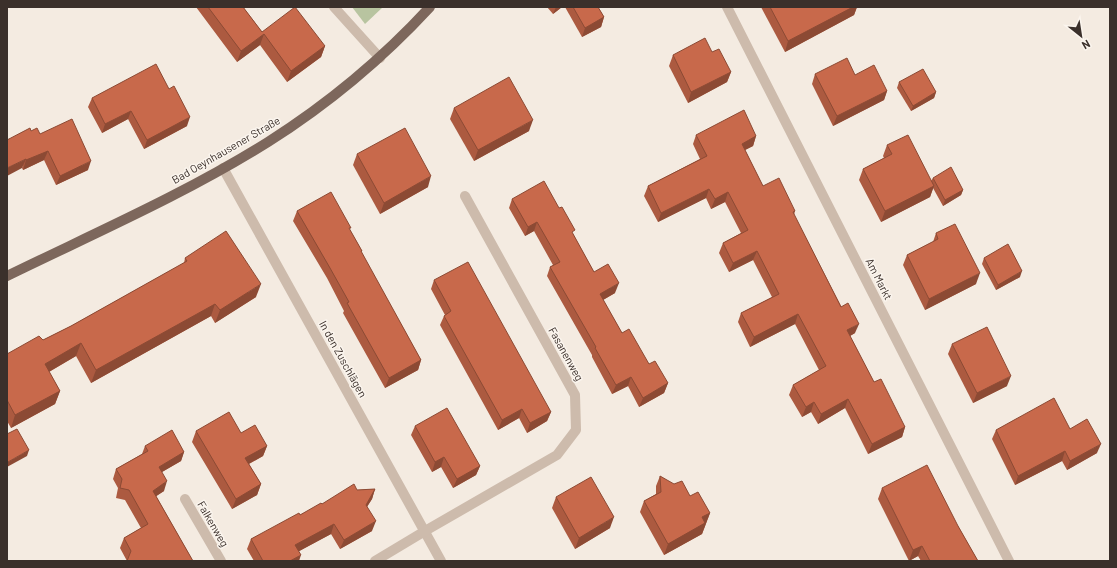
<svg xmlns="http://www.w3.org/2000/svg" width="1117" height="568" font-family="Barlow,sans-serif">
<style>
.green{fill:#b8c4a0}
.lines{fill:none;stroke-linecap:round;stroke-linejoin:round}
.minor{stroke:#cdbbac;stroke-width:10}
.major{stroke:#7d675c;stroke-width:10}
.wall{fill:#ac5a40}
.shaded-wall{fill:#8c4a34}
.building{fill:#c8694b;stroke:#8c4a34}
.labels{text-anchor:middle;stroke-width:3;stroke-linejoin:round;paint-order:stroke}
.street-label{font-size:11px;fill:#3b302b;stroke:#fbf5ee}
</style>
<rect width="100%" height="100%" fill="#f4ebe1"/>
<polygon class="green" points="352,7 383,7 365,24"/>
<g class="lines">
<g class="minor">
<polyline points="334,7 380,58"/>
<polyline points="727,7 1009,561"/>
<polyline points="223,168 441,561"/>
<polyline points="185,499 221,561"/>
<polyline points="375,561 425,531 557,455 576,430 575,395 465,196"/>
</g>
<path class="major" d="M 7,276 C 95,233 185,194 268,142 C 328,104 382,59 430,7"/>
</g>
<g class="wall">
<polygon points="196,7 243,7 262,32 325,46 321,57 287,82 260,45 237,62"/>
<polygon points="547,7 562,7 553,14"/>
<polygon points="565,7 598,7 604,17 601,27 582,37"/>
<polygon points="761,7 857,7 854,15 785,52"/>
<polygon points="712,52 731,72 727,82 688,103 669,66 673,55"/>
<polygon points="815,74 855,75 887,91 884,100 833,126 812,84"/>
<polygon points="899,82 936,92 934,98 911,111 897,88"/>
<polygon points="169,89 187,126 144,149 128,119 102,133 88,107 92,98"/>
<polygon points="454,108 529,131 474,161 450,119"/>
<polygon points="31,131 40,134 88,170 56,185 44,160 23,170 22,168"/>
<polygon points="696,135 756,136 753,146 745,150 763,186 795,211 794,215 855,333 850,336 874,382 905,427 902,437 868,454 845,408 818,424 811,412 802,417 789,395 793,385 819,370 795,324 750,347 738,322 741,313 772,297 753,260 729,272 719,253 723,243 741,233 725,202 711,209 706,198 658,222 644,196 648,186 700,159 693,144"/>
<polygon points="887,145 931,181 933,178 963,190 961,195 943,206 933,188 930,197 881,222 859,180 863,169 884,158 883,156"/>
<polygon points="357,154 428,187 380,214 353,165"/>
<polygon points="512,199 573,234 594,272 615,293 603,300 622,333 649,364 668,383 664,393 639,407 628,386 612,394 592,357 592,355 547,276 550,267 553,265 534,231 525,236 509,208"/>
<polygon points="297,211 350,230 362,251 361,252 421,360 418,370 385,388 343,313 344,311 327,278 293,221"/>
<polygon points="936,233 976,284 925,310 903,265 907,255 933,242"/>
<polygon points="185,258 256,297 215,323 211,316 91,383 76,356 49,372 60,391 55,404 11,428 7,421 7,354 43,340 71,326 184,263"/>
<polygon points="984,258 1020,277 996,290 982,264"/>
<polygon points="434,280 551,412 547,421 527,433 519,418 498,430 440,325 444,316 445,315 431,289"/>
<polygon points="952,344 1007,386 973,403 948,354"/>
<polygon points="415,426 480,466 476,475 453,488 441,467 432,472 411,435"/>
<polygon points="1070,429 1097,453 1067,470 1062,461 1015,485 992,439 996,430"/>
<polygon points="196,431 241,433 267,446 263,456 249,464 261,484 257,495 232,509 192,442"/>
<polygon points="145,446 184,452 181,461 162,472 164,491 156,496 193,561 127,561 120,548 124,538 141,528 125,500 116,498 118,488 113,479 116,469 142,454"/>
<polygon points="660,476 690,496 710,513 702,534 664,555 640,512 644,501 656,494 656,486"/>
<polygon points="882,488 958,526 978,561 921,561 918,556 909,561 878,499"/>
<polygon points="375,489 372,499 367,507 372,531 340,549 331,534 299,551 299,561 254,561 247,549 251,539 322,504 357,490"/>
<polygon points="556,497 610,528 575,549 552,508"/>
</g>
<g class="shaded-wall">
<polygon points="556,7 562,7 553,14"/>
<polygon points="853,7 857,7 854,15 785,52 788,41"/>
<polygon points="604,17 601,27 582,37 585,28"/>
<polygon points="264,34 260,45 237,62 241,51"/>
<polygon points="325,46 321,57 287,82 291,71"/>
<polygon points="731,72 727,82 688,103 691,92"/>
<polygon points="887,91 884,100 833,126 837,116"/>
<polygon points="936,92 934,98 911,111 913,106"/>
<polygon points="131,111 128,119 102,133 105,124"/>
<polygon points="190,117 187,126 144,149 147,140"/>
<polygon points="533,120 529,131 474,161 478,150"/>
<polygon points="756,136 753,146 739,153 742,144"/>
<polygon points="48,151 44,160 23,170 26,160"/>
<polygon points="26,159 22,168 7,176 7,168"/>
<polygon points="91,161 88,170 56,185 60,176"/>
<polygon points="431,176 428,187 380,214 384,203"/>
<polygon points="934,186 930,197 881,222 885,211"/>
<polygon points="709,189 706,198 658,222 661,213"/>
<polygon points="963,190 961,195 943,206 945,200"/>
<polygon points="728,192 725,202 711,209 715,199"/>
<polygon points="537,222 534,231 525,236 528,227"/>
<polygon points="757,251 753,260 729,272 733,263"/>
<polygon points="1022,271 1020,277 996,290 998,285"/>
<polygon points="980,273 976,284 925,310 929,299"/>
<polygon points="619,283 615,293 596,304 600,294"/>
<polygon points="261,284 256,297 215,323 220,310"/>
<polygon points="215,304 211,316 91,383 96,370"/>
<polygon points="798,314 795,324 750,347 754,337"/>
<polygon points="859,324 855,333 843,340 847,330"/>
<polygon points="81,343 76,356 40,377 45,364"/>
<polygon points="421,360 418,370 385,388 389,378"/>
<polygon points="1011,376 1007,386 973,403 977,393"/>
<polygon points="631,377 628,386 612,394 616,385"/>
<polygon points="668,383 664,393 639,407 643,398"/>
<polygon points="60,391 55,404 11,428 15,415"/>
<polygon points="848,399 845,408 818,424 821,414"/>
<polygon points="814,402 811,412 802,417 806,407"/>
<polygon points="522,409 519,418 498,430 502,420"/>
<polygon points="551,412 547,421 527,433 530,423"/>
<polygon points="905,427 902,437 868,454 872,444"/>
<polygon points="1101,444 1097,453 1067,470 1070,461"/>
<polygon points="267,446 263,456 241,468 245,458"/>
<polygon points="29,450 27,456 7,467 8,462"/>
<polygon points="1065,451 1062,461 1015,485 1018,476"/>
<polygon points="184,452 181,461 155,476 159,467"/>
<polygon points="444,457 441,467 432,472 435,462"/>
<polygon points="480,466 476,475 453,488 457,479"/>
<polygon points="167,481 164,491 149,501 153,491"/>
<polygon points="261,484 257,495 232,509 236,499"/>
<polygon points="375,489 372,499 362,514 366,505"/>
<polygon points="710,513 702,534 664,555 668,544 702,517"/>
<polygon points="614,517 610,528 575,549 579,538"/>
<polygon points="376,521 372,531 340,549 344,540"/>
<polygon points="334,524 331,534 292,555 295,545"/>
<polygon points="922,546 918,556 909,561 913,550"/>
<polygon points="301,555 299,561 290,561"/>
</g>
<g class="building">
<polygon points="208,7 243,7 262,32 295,7 325,46 291,71 264,34 241,51"/>
<polygon points="573,7 598,7 604,17 585,28"/>
<polygon points="770,7 853,7 788,41"/>
<polygon points="705,38 712,52 719,49 731,72 691,92 673,55"/>
<polygon points="847,58 855,75 874,65 887,91 837,116 815,74"/>
<polygon points="156,64 169,89 174,86 190,117 147,140 131,111 105,124 92,98"/>
<polygon points="923,69 936,92 913,106 899,82"/>
<polygon points="509,77 533,120 478,150 454,108"/>
<polygon points="744,110 756,136 742,144 763,186 779,178 795,211 793,212 841,307 848,303 859,324 847,330 874,382 881,379 905,427 872,444 848,399 821,414 814,402 806,407 793,385 826,366 798,314 754,337 741,313 779,294 757,251 733,263 723,243 748,230 728,192 715,199 709,189 661,213 648,186 707,156 696,135"/>
<polygon points="72,119 91,161 60,176 48,151 26,160 26,159 7,168 7,140 30,128 31,131 37,128 40,134"/>
<polygon points="405,128 431,176 384,203 357,154"/>
<polygon points="908,135 934,186 885,211 863,169 892,154 887,145"/>
<polygon points="951,167 963,190 945,200 933,178"/>
<polygon points="544,181 559,208 562,207 575,230 572,232 594,272 608,264 619,283 600,294 622,333 629,329 649,364 655,361 668,383 643,398 631,377 616,385 595,348 596,347 550,267 560,262 537,222 528,227 512,199"/>
<polygon points="331,192 351,228 349,228 362,251 361,251 421,360 389,378 347,303 349,302 330,268 297,211"/>
<polygon points="955,224 980,273 929,299 907,255 938,239 936,233"/>
<polygon points="226,231 261,284 220,310 215,304 96,370 81,343 45,364 60,391 15,415 7,400 7,354 39,336 43,340 71,326 187,261 185,258"/>
<polygon points="1008,244 1022,271 998,285 984,258"/>
<polygon points="468,262 551,412 530,423 522,409 502,420 444,316 451,311 434,280"/>
<polygon points="987,327 1011,376 977,393 952,344"/>
<polygon points="1054,398 1070,429 1087,419 1101,444 1070,461 1065,451 1018,476 996,430"/>
<polygon points="447,408 480,466 457,479 444,457 435,462 415,426"/>
<polygon points="229,412 241,433 255,425 267,446 245,458 261,484 236,499 196,431"/>
<polygon points="17,429 29,450 8,462 7,460 7,434"/>
<polygon points="172,430 184,452 159,467 167,481 153,491 193,561 127,561 131,551 124,538 148,524 129,490 120,488 122,479 116,469 148,451 145,446"/>
<polygon points="927,465 958,526 978,561 930,561 922,546 913,550 882,488"/>
<polygon points="660,476 674,484 682,481 690,496 698,492 710,513 702,517 705,523 668,544 644,501 661,492"/>
<polygon points="591,477 614,517 579,538 556,497"/>
<polygon points="354,484 357,490 375,489 366,505 376,521 344,540 334,524 295,545 301,555 290,561 263,561 251,539 299,513 300,515 321,503 322,504"/>
</g>
<g class="labels">
<g class="street-label">
<text transform="translate(226 150) rotate(-30)" y="4">Bad Oeynhausener Straße</text>
<text transform="translate(879 279) rotate(63)" y="4">Am Markt</text>
<text transform="translate(566 354) rotate(61)" y="4">Fasanenweg</text>
<text transform="translate(343 359) rotate(61)" y="4">In den Zuschlägen</text>
<text transform="translate(213 524) rotate(60)" y="4">Falkenweg</text>
</g>
</g>
<rect width="1117" height="568" fill="none" stroke="#3b302b" stroke-width="16"/>
<g transform="translate(1081 36) rotate(150)" stroke="#fbf5ee" stroke-width="3" paint-order="stroke">
<path d="M0-3L7 15L0 10L-7 15Z" fill="#3b302b"/>
<text y="-6" font-size="11" font-weight="bold" text-anchor="middle" fill="#3b302b">N</text>
</g>
</svg>
